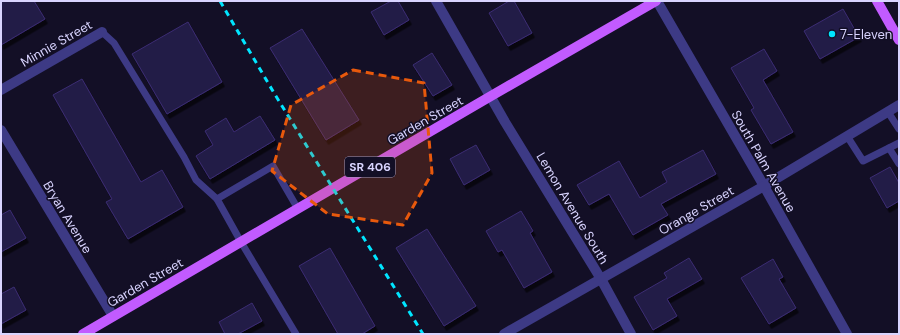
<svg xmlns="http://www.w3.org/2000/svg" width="900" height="335" font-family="'DM Sans',sans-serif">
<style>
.building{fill:#241b47;stroke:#3b2d73;filter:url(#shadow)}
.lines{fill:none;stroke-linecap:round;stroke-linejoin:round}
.lane{stroke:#3d3a85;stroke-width:7}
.street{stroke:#3d3a85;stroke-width:10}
.primary{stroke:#c25bff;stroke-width:10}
.rail{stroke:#00e5ff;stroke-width:3;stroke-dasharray:6 5;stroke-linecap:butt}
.marked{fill:#e8590c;fill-opacity:0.2;stroke:#e8590c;stroke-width:3;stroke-dasharray:8 5;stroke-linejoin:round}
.poi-dot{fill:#00e5ff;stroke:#130f26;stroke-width:1.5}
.labels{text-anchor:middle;stroke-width:3;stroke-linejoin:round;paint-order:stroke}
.shield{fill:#130f26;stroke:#9e99be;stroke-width:1}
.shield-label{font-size:12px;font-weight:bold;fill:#d9d4ff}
.poi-label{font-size:13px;fill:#d9d4ff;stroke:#130f26;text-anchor:start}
.street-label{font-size:13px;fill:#d9d4ff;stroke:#130f26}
</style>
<defs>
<filter id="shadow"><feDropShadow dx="2.5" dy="4.5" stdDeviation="0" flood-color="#0009"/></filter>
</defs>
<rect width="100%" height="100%" fill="#130f26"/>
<g class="building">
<polygon points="1,1 34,1 45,19 1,45"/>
<polygon points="391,1 398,1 409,20 384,35 371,12"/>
<polygon points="509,1 514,1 532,33 508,46 489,13"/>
<polygon points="843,9 859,37 820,59 804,31"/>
<polygon points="188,22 222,82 167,114 132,54"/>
<polygon points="302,29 359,120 326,140 270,48"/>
<polygon points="764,49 777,71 763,80 793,132 771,144 751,110 754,108 731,68"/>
<polygon points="432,53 452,85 433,96 413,65"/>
<polygon points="82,79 141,182 162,170 183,207 128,239 106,202 112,199 53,95"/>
<polygon points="260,116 275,140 210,179 196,156 213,145 205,131 226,118 234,132"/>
<polygon points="476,145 490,170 464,185 450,159"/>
<polygon points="703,150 716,174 661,204 668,215 633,235 609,194 589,205 577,185 619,161 640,198 667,182 662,172"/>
<polygon points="890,167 899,183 899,201 887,208 870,178"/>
<polygon points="10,210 26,238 1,252 1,215"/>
<polygon points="521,211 533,231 530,233 552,272 524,288 502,250 498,252 486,231"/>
<polygon points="427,229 476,306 444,326 396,248"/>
<polygon points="330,248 375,326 362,334 338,334 299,266"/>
<polygon points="689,258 702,279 667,299 677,316 653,330 634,297 667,278 664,273"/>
<polygon points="773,259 783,277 779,279 796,308 769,324 741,278"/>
<polygon points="14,287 26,310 1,324 1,294"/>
<polygon points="252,303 262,321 238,334 225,334 219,322"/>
</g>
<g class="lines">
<g class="lane">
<polyline points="102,32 114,43 184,157 196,180 217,199 241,242 296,334"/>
<polyline points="888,112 899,129"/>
<polyline points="847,136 863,161 899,143"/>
<polyline points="889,148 899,164"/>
<polyline points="217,199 273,166 298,209"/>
</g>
<g class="street">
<polyline points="436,1 505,122 601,279 631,334"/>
<polyline points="657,1 764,186 847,334"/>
<polyline points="1,90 102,32"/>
<polyline points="1,130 113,316"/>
<polyline points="504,334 764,186 899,105"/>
</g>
<g class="primary">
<polyline points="877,1 899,40"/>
<polyline points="83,334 491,96 656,1"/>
</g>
<polyline class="rail" points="220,1 274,93 423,334"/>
</g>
<path class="marked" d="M 353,70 L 424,83 L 432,173 L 403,225 L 328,214 L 272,171 L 291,105 Z"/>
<circle class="poi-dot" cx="832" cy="34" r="4"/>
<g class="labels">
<rect class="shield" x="345" y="157" width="50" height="20" rx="3"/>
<g class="shield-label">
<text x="370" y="171">SR 406</text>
</g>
<g class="poi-label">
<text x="840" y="39">7-Eleven</text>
</g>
<g class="street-label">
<text transform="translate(56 43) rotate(-30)" y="5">Minnie Street</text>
<text transform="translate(425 120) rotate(-30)" y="5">Garden Street</text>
<text transform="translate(764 161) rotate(60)" y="5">South Palm Avenue</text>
<text transform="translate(573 208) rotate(59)" y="5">Lemon Avenue South</text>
<text transform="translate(696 210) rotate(-30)" y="5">Orange Street</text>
<text transform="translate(68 217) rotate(59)" y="5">Bryan Avenue</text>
<text transform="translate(145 282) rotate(-30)" y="5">Garden Street</text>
</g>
</g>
<rect width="900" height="335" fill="none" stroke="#d9d4ff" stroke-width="4"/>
</svg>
